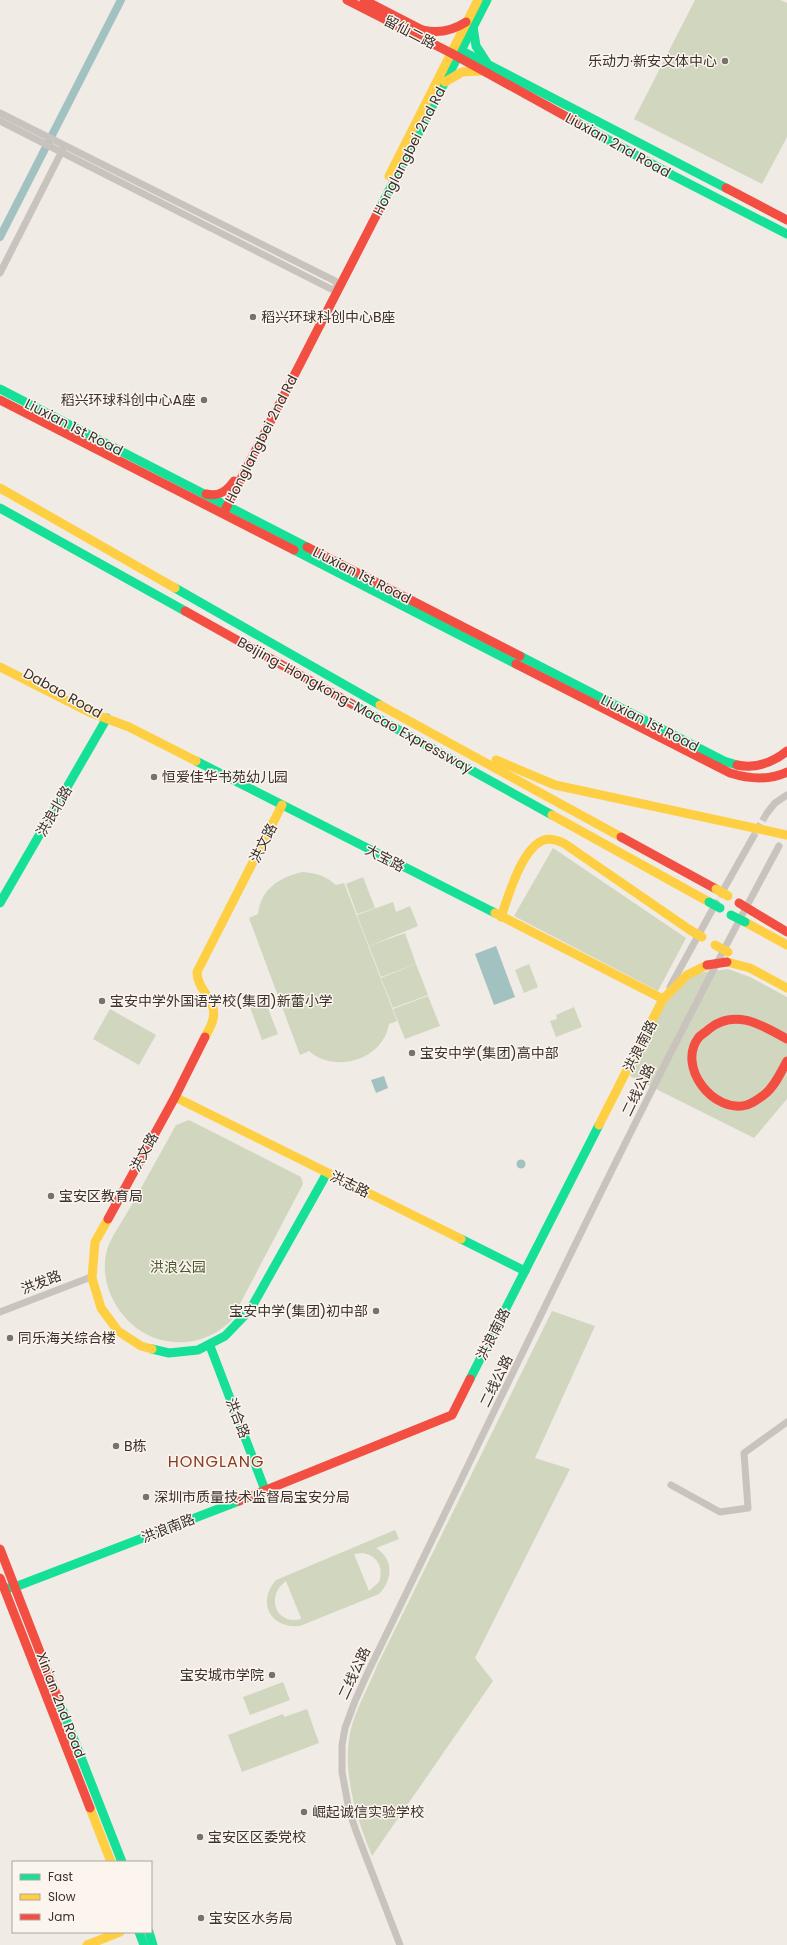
<svg xmlns="http://www.w3.org/2000/svg" width="787" height="1945" font-family="Poppins,'Noto Sans SC',sans-serif">
<style>
.green{fill:#d1d6bf;fill-rule:evenodd}
.water{fill:#a1c2c1}
.lines{fill:none;stroke-linecap:round;stroke-linejoin:round}
.canal{stroke:#a1c2c1;stroke-width:8}
.street-tunnel{stroke:#ccc6c0;stroke-width:7;stroke-dasharray:7 3.5;stroke-linecap:butt}
.street{stroke:#c9c3be;stroke-width:7}
.fast{stroke:#16e098;stroke-width:9}
.slow{stroke:#ffcf43;stroke-width:9}
.jam{stroke:#f24e42;stroke-width:9}
.fast-bridge{stroke:#16e098;stroke-width:9}
.slow-bridge{stroke:#ffcf43;stroke-width:9}
.jam-bridge{stroke:#f24e42;stroke-width:9}
.poi-dot{fill:#7a716c;stroke:#fbf5ee;stroke-width:1.5}
.labels{text-anchor:middle;stroke-width:3;stroke-linejoin:round;paint-order:stroke}
.street-label{font-size:14px;fill:#3b302b;stroke:#fbf5ee}
.poi-label{font-size:14px;fill:#3b302b;stroke:#fbf5ee;text-anchor:start}
.park-label{font-size:14px;fill:#4a5a2e;stroke:#fbf5ee}
.quarter-label{font-size:16px;letter-spacing:1px;fill:#8c3b22;stroke:#fbf5ee}
</style>
<rect width="100%" height="100%" fill="#f0ebe5"/>
<g class="green">
<polygon points="695,0 780,0 787,3 787,137 762,184 634,119"/>
<polygon points="553,848 686,938 658,991 514,916"/>
<path d="M 303,872 C 316,873 326,876 336,885 L 344,883 L 397,1021 L 389,1024 C 383,1060 335,1074 309,1051 L 300,1055 L 249,918 L 258,914 C 261,889 279,877 303,872 Z"/>
<polygon points="363,877 375,908 357,914 346,884"/>
<polygon points="393,902 396,912 410,906 418,926 369,946 357,915"/>
<polygon points="405,933 416,964 381,977 369,946"/>
<polygon points="416,964 428,995 393,1008 381,978"/>
<polygon points="529,964 538,987 524,993 515,970"/>
<path d="M 728,969 L 750,977 L 787,997 L 787,1099 L 754,1138 L 630,1076 C 642,1050 666,988 692,976 C 703,971 715,971 728,969 Z"/>
<polygon points="428,996 440,1026 405,1039 393,1009"/>
<polygon points="265,1001 278,1034 262,1040 250,1007"/>
<polygon points="574,1007 582,1027 556,1037 550,1021 557,1019 556,1015"/>
<polygon points="110,1009 156,1035 139,1065 93,1039"/>
<path d="M 189,1120 L 301,1177 L 303,1184 L 231,1321 C 211,1340 185,1347 158,1339 C 121,1328 94,1282 109,1244 C 115,1231 123,1220 130,1208 C 145,1180 161,1153 176,1125 Z"/>
<path d="M 552,1311 L 595,1326 L 535,1458 L 570,1469 L 475,1658 L 493,1681 L 372,1856 C 356,1817 340,1768 352,1725 C 358,1705 369,1686 377,1666 Z"/>
<path d="M 395,1530 L 399,1539 L 376,1548 C 394,1559 393,1580 379,1594 L 300,1626 C 271,1629 256,1603 276,1580 ZM 363,1553 C 378,1556 384,1568 379,1582 L 369,1591 L 354,1554 ZM 286,1581 L 301,1618 L 301,1619 C 276,1626 265,1596 286,1581 Z"/>
<polygon points="283,1682 290,1700 250,1715 243,1697"/>
<polygon points="307,1709 319,1743 242,1772 228,1735 283,1714 284,1717"/>
</g>
<g class="water">
<polygon points="496,946 515,997 494,1005 475,954"/>
<polygon points="384,1076 388,1088 376,1093 371,1080"/>
<circle cx="521" cy="1164" r="4.5"/>
</g>
<g class="lines">
<polyline class="canal" points="0,237 121,0"/>
<polyline class="street-tunnel" points="752,839 767,813"/>
<g class="street">
<polyline points="0,113 335,281 339,288 331,289 0,121"/>
<polyline points="0,273 63,149"/>
<polyline points="767,813 775,803 787,795"/>
<polyline points="721,894 752,839"/>
<polyline points="670,987 716,903"/>
<polyline points="0,1312 91,1277"/>
<polyline points="671,1485 720,1512 748,1508 744,1453 787,1422"/>
<path d="M 400,1945 L 356,1831 L 349,1810 L 342,1772 L 342,1745 L 345,1728 L 355,1701 L 368,1672 C 503,1395 633,1116 779,846"/>
</g>
<g class="fast">
<polyline points="473,27 476,46 487,63"/>
<polyline points="462,51 726,188"/>
<polyline points="576,122 672,175 787,234"/>
<polyline points="379,210 487,0"/>
<polyline points="0,389 307,547"/>
<polyline points="0,508 185,611"/>
<polyline points="294,550 516,664"/>
<polyline points="175,588 380,705"/>
<polyline points="520,656 724,761 737,765"/>
<polyline points="352,704 552,815"/>
<polyline points="196,761 495,913"/>
<polyline points="0,903 107,718"/>
<polyline points="461,1239 525,1271"/>
<polyline points="210,1346 265,1490"/>
<polyline points="152,1349 169,1353 198,1350 225,1336 250,1310 327,1173"/>
<polyline points="470,1379 599,1125"/>
<polyline points="8,1588 15,1587 239,1501"/>
<polyline points="57,1696 122,1862"/>
<polyline points="139,1932 144,1945"/>
<polyline points="149,1932 153,1945"/>
</g>
<g class="slow">
<polyline points="445,82 462,72 482,71"/>
<polyline points="389,176 478,0"/>
<polyline points="0,488 175,588"/>
<polyline points="0,667 89,712 129,727 196,761"/>
<polyline points="380,705 621,837"/>
<polyline points="496,760 555,785 787,835"/>
<polyline points="552,815 709,902"/>
<polyline points="495,913 663,999 599,1125"/>
<path d="M 501,917 C 508,897 522,847 544,840 C 551,838 559,841 565,844 L 690,930"/>
<polyline points="745,922 787,945"/>
<polyline points="727,962 750,968 787,988"/>
<polyline points="663,999 687,975 707,965"/>
<path d="M 205,1037 C 208,1031 212,1025 213,1019 C 218,1000 197,991 197,972 L 282,805"/>
<polyline points="175,1097 461,1239"/>
<polyline points="108,1219 95,1242 92,1278 101,1308 118,1331 141,1346 152,1349"/>
<polyline points="90,1808 111,1862"/>
<polyline points="87,1945 120,1932"/>
</g>
<g class="jam">
<polyline points="347,0 451,53 576,122"/>
<polyline points="364,0 426,32"/>
<path d="M 423,30 C 439,34 452,31 466,22"/>
<polyline points="726,188 787,220"/>
<polyline points="0,400 294,550"/>
<path d="M 206,494 C 219,497 227,491 234,481"/>
<polyline points="224,512 379,210"/>
<polyline points="307,547 520,656"/>
<polyline points="185,611 352,704"/>
<path d="M 516,664 L 730,773 C 749,779 768,781 787,772"/>
<path d="M 737,765 C 756,769 772,763 787,751"/>
<polyline points="621,837 716,889"/>
<polyline points="752,911 787,932"/>
<path d="M 787,1039 C 762,1025 735,1008 709,1029 C 706,1032 702,1034 699,1037 C 676,1066 713,1114 747,1105 C 752,1103 760,1098 765,1094 C 775,1086 781,1072 787,1061"/>
<polyline points="108,1219 175,1097 205,1037"/>
<polyline points="239,1501 452,1415 470,1379"/>
<polyline points="0,1549 57,1696"/>
<polyline points="0,1578 90,1808"/>
</g>
<g class="fast-bridge">
<polyline points="709,902 720,908"/>
<polyline points="731,915 745,922"/>
</g>
<g class="slow-bridge">
<polyline points="716,889 728,896"/>
<polyline points="690,930 702,937"/>
<polyline points="715,945 728,952"/>
</g>
<g class="jam-bridge">
<polyline points="739,903 752,911"/>
<polyline points="707,965 727,962"/>
</g>
</g>
<g class="poi-dot">
<circle cx="725" cy="61" r="4"/>
<circle cx="253" cy="317" r="4"/>
<circle cx="204" cy="400" r="4"/>
<circle cx="154" cy="777" r="4"/>
<circle cx="102" cy="1001" r="4"/>
<circle cx="412" cy="1053" r="4"/>
<circle cx="51" cy="1196" r="4"/>
<circle cx="376" cy="1311" r="4"/>
<circle cx="10" cy="1338" r="4"/>
<circle cx="116" cy="1446" r="4"/>
<circle cx="146" cy="1497" r="4"/>
<circle cx="272" cy="1675" r="4"/>
<circle cx="304" cy="1812" r="4"/>
<circle cx="200" cy="1837" r="4"/>
<circle cx="201" cy="1918" r="4"/>
</g>
<g class="labels">
<g class="street-label">
<text transform="translate(410 32) rotate(27)" y="5">留仙二路</text>
<text transform="translate(618 145) rotate(29)" y="5">Liuxian 2nd Road</text>
<text transform="translate(409 151) rotate(-63)" y="5">Honglangbei 2nd Rd</text>
<text transform="translate(74 427) rotate(27)" y="5">Liuxian 1st Road</text>
<text transform="translate(261 439) rotate(-63)" y="5">Honglangbei 2nd Rd</text>
<text transform="translate(362 575) rotate(27)" y="5">Liuxian 1st Road</text>
<text transform="translate(63 693) rotate(29)" y="5">Dabao Road</text>
<text transform="translate(355 705) rotate(29)" y="5">Beijing-Hongkong-Macao Expressway</text>
<text transform="translate(650 723) rotate(27)" y="5">Liuxian 1st Road</text>
<text transform="translate(54 811) rotate(-60)" y="5">洪浪北路</text>
<text transform="translate(263 843) rotate(-63)" y="5">洪文路</text>
<text transform="translate(385 858) rotate(27)" y="5">大宝路</text>
<text transform="translate(640 1046) rotate(-63)" y="5">洪浪南路</text>
<text transform="translate(638 1090) rotate(-64)" y="5">二线公路</text>
<text transform="translate(144 1152) rotate(-61)" y="5">洪文路</text>
<text transform="translate(350 1184) rotate(26)" y="5">洪志路</text>
<text transform="translate(41 1282) rotate(-21)" y="5">洪发路</text>
<text transform="translate(493 1334) rotate(-63)" y="5">洪浪南路</text>
<text transform="translate(496 1381) rotate(-64)" y="5">二线公路</text>
<text transform="translate(238 1418) rotate(69)" y="5">洪合路</text>
<text transform="translate(168 1528) rotate(-21)" y="5">洪浪南路</text>
<text transform="translate(354 1673) rotate(-65)" y="5">二线公路</text>
<text transform="translate(61 1705) rotate(69)" y="5">Xin'an 2nd Road</text>
</g>
<g class="poi-label">
<text x="717" y="66" text-anchor="end">乐动力·新安文体中心</text>
<text x="261" y="322">稻兴环球科创中心B座</text>
<text x="196" y="405" text-anchor="end">稻兴环球科创中心A座</text>
<text x="162" y="782">恒爱佳华书苑幼儿园</text>
<text x="110" y="1006">宝安中学外国语学校(集团)新蕾小学</text>
<text x="420" y="1058">宝安中学(集团)高中部</text>
<text x="59" y="1201">宝安区教育局</text>
<text x="368" y="1316" text-anchor="end">宝安中学(集团)初中部</text>
<text x="18" y="1343">同乐海关综合楼</text>
<text x="124" y="1451">B栋</text>
<text x="154" y="1502">深圳市质量技术监督局宝安分局</text>
<text x="264" y="1680" text-anchor="end">宝安城市学院</text>
<text x="312" y="1817">崛起诚信实验学校</text>
<text x="208" y="1842">宝安区区委党校</text>
<text x="209" y="1923">宝安区水务局</text>
</g>
<g class="park-label">
<text x="178" y="1272">洪浪公园</text>
</g>
<g class="quarter-label">
<text x="216" y="1467">HONGLANG</text>
</g>
</g>
<rect x="12" y="1861" width="140" height="72" fill="#fbf5ee" stroke="#aea6a0"/>
<rect x="20" y="1874" width="20" height="6" fill="#16e098" stroke="#aea6a0"/>
<text x="48" y="1881" font-size="12" fill="#3b302b">Fast</text>
<rect x="20" y="1894" width="20" height="6" fill="#ffcf43" stroke="#aea6a0"/>
<text x="48" y="1901" font-size="12" fill="#3b302b">Slow</text>
<rect x="20" y="1914" width="20" height="6" fill="#f24e42" stroke="#aea6a0"/>
<text x="48" y="1921" font-size="12" fill="#3b302b">Jam</text>
</svg>
